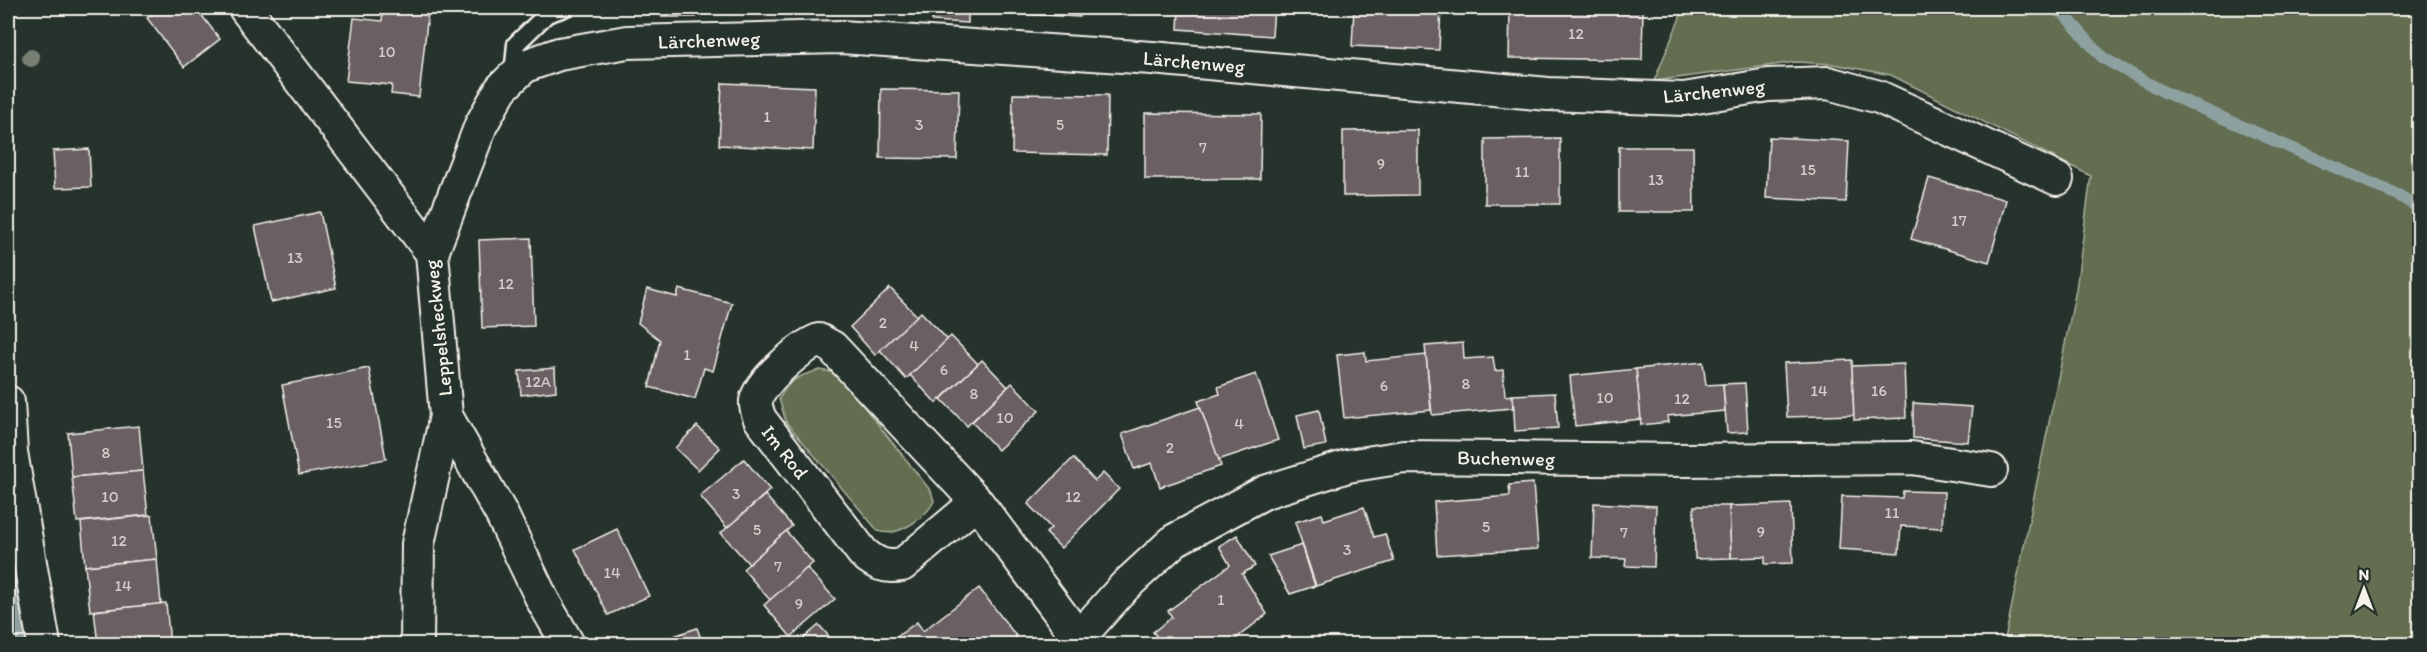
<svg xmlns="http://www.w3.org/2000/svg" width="2427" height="652" font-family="Itim,sans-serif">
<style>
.green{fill:#626e4f;stroke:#abb09c;stroke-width:1.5}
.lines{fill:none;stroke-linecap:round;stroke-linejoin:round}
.stream{stroke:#8ea1a1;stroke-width:12}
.building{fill:#6b6064;stroke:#f4f1e8;stroke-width:1.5}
.lane-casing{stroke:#f4f1e8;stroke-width:21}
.street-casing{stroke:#f4f1e8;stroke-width:36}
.lane{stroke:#26332d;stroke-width:16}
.street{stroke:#26332d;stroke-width:32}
.tree{fill:#777f72}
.labels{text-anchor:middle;stroke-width:6;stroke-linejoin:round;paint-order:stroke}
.number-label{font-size:16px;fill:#d2cdc7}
.street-label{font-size:20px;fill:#f4f1e8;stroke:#26332d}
</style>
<rect width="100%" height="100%" fill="#26332d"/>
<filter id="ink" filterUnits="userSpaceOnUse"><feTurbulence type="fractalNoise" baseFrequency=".0167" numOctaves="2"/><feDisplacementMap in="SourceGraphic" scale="12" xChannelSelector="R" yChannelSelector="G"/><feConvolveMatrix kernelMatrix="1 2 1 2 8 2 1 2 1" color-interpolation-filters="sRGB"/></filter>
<g filter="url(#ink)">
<g class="green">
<polygon points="1684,8 2419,8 2419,644 2004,644 2076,290 2091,176 1891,75 1833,64 1796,62 1654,81"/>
<path d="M 820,370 L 831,372 L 842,379 L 931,491 L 934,501 C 926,518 897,538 878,531 L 786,422 L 779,399 C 788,380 800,375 820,370 Z"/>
<polygon points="8,530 25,644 8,644"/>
</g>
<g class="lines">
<g class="stream">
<polyline points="2050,8 2063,13 2103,58 2164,92 2400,196 2420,209"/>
<polyline points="8,557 20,644"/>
</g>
</g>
<g class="building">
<polygon points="161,8 196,8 220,39 184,67 147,18"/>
<polygon points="383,8 408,8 428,12 419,97 391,94 392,85 346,81 354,18 382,21"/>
<rect x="662" y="8" width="34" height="9"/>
<rect x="778" y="8" width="17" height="6"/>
<polygon points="932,8 968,8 968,23 932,21"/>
<polygon points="1006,8 1081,8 1080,17 1006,13"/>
<polygon points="1179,8 1274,8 1272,36 1178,29"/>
<polygon points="1354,8 1441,8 1439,50 1352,46"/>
<polygon points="1510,8 1643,8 1642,60 1509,58"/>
<polygon points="722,83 815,87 813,150 719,145"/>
<polygon points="881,89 959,90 957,159 880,158"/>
<polygon points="1013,94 1108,95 1107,155 1012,153"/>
<polygon points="1145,113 1261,114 1260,179 1145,179"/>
<polygon points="1418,130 1418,195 1343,196 1343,131"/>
<polygon points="1769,137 1849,141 1846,202 1766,198"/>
<polygon points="1560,138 1560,204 1485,204 1485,139"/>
<polygon points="1619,147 1693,147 1694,212 1619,212"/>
<polygon points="89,149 91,187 55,188 53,151"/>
<polygon points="1929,178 2006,200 1989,262 1911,239"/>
<polygon points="320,212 336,288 271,302 255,226"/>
<polygon points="531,238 534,326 482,328 479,240"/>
<polygon points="890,288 917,316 875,355 850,327"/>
<polygon points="647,289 677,297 679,289 732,303 713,371 704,368 695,399 649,387 660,340 638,323"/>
<polygon points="921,312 948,340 906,379 880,350"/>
<polygon points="951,336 978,364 936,403 910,375"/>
<polygon points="1463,343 1464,359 1493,357 1495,371 1503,370 1505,396 1512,395 1513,408 1432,415 1425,346"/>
<polygon points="1365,352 1366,361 1426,355 1431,410 1344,418 1337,355"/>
<polygon points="982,360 1008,387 967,426 941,399"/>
<polygon points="1852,360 1854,415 1787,417 1784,363"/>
<polygon points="1703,362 1706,385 1723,384 1725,411 1667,416 1668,422 1641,425 1636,369"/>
<polygon points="1904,364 1906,418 1854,420 1852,366"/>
<polygon points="369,368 386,459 299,475 282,385"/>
<polygon points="555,368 556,391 521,395 519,371"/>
<polygon points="1636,369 1641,419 1575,426 1570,376"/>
<polygon points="1256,374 1278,440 1218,460 1198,401 1220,394 1218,387"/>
<polygon points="1012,383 1039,411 998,450 972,422"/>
<polygon points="1745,383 1748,432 1727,433 1723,384"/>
<polygon points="1555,393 1558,428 1515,431 1513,395"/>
<polygon points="1913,403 1972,407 1968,442 1913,438"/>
<polygon points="1200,407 1221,466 1160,487 1152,463 1134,469 1122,434"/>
<polygon points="1319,410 1326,445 1304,449 1297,415"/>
<polygon points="139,426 143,471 72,477 68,433"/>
<polygon points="697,426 720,448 698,470 675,448"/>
<polygon points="1073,458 1095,481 1103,473 1119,489 1061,548 1046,533 1051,528 1028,504"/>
<polygon points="744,459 770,490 727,528 700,496"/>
<polygon points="143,471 148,515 77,522 72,477"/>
<polygon points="1533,483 1538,549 1437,555 1434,502 1510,496 1509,485"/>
<polygon points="1903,491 1944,492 1942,528 1901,526 1899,553 1839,549 1842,496 1902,498"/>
<polygon points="765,495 792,526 749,564 721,533"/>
<polygon points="1594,503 1656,506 1654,567 1625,566 1626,559 1592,558"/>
<polygon points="1791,504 1793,563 1765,564 1765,557 1731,558 1729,506"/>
<polygon points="1694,506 1729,506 1731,558 1695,559"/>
<polygon points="1364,507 1374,537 1385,534 1394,561 1316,586 1295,522 1322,514 1324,520"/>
<polygon points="152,515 157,559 85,566 81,522"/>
<polygon points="617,529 649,596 608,615 575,549"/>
<polygon points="786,531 813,563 770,600 743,569"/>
<polygon points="1237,535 1255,566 1242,574 1267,614 1229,644 1163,644 1153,632 1172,617 1168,611 1230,565 1219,546"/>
<polygon points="1302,545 1315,586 1290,594 1268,556"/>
<polygon points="157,559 161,604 90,611 85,566"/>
<polygon points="807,568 835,599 791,637 764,605"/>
<polygon points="979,588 1017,637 1007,644 887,644 917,622 923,631"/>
<polygon points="166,603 170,644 98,644 94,611"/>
<polygon points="819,625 834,642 831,644 797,644"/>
<polygon points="697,628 703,644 651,644"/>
</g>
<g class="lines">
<defs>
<polyline id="lane" points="513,76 516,44 547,14 564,8"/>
<g id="street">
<polyline points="245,8 432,253 446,416 501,513 543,601 568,644"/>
<polyline points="432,253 481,125 501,89 513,77 525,66 559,54 627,42 841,37 1152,58 1548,94 1684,99 1768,85 1828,83 1879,97 2057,179"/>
<polyline points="8,402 11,452 44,644"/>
<path d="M 977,502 L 902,565 C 885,568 876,564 863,553 L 760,419 C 758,413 755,407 756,401 C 760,381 801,347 819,340 L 832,347 L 977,502 L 1083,644"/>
<polyline points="417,644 418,544 446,416"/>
<polyline points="1073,644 1125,586 1175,540 1265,492 1348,466 1404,457 1687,460 1912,458 1991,470"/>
</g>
</defs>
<use href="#lane" class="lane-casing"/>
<use href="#street" class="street-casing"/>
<use href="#lane" class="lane"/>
<use href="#street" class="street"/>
</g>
<circle class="tree" cx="31" cy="58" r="9"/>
</g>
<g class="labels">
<g class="number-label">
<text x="1576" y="39">12</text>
<text x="387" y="57">10</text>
<text x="767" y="122">1</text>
<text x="919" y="130">3</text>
<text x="1060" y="130">5</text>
<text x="1203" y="153">7</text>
<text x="1381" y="169">9</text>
<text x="1808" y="175">15</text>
<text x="1522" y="177">11</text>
<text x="1656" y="185">13</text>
<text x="1959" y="226">17</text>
<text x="295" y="263">13</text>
<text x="506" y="289">12</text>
<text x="883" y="328">2</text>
<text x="914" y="351">4</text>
<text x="687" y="360">1</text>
<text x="944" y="375">6</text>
<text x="538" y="387">12A</text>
<text x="1466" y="389">8</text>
<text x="1384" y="391">6</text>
<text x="1819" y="396">14</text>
<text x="1879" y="396">16</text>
<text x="974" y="399">8</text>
<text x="1605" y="403">10</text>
<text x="1682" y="404">12</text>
<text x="1005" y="423">10</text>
<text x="334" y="428">15</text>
<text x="1239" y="429">4</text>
<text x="1170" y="453">2</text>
<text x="106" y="458">8</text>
<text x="736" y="499">3</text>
<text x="110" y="502">10</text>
<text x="1073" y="502">12</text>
<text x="1892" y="518">11</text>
<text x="1486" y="532">5</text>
<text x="757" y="535">5</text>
<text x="1761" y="537">9</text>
<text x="1624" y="538">7</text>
<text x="119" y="546">12</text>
<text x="1347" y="555">3</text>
<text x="778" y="572">7</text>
<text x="612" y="578">14</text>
<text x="123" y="591">14</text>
<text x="1221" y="605">1</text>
<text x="799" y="609">9</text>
</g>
<g class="street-label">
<text transform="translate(709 40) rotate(-2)" y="7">Lärchenweg</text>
<text transform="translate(1194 62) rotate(5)" y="7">Lärchenweg</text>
<text transform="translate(1714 91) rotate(-6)" y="7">Lärchenweg</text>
<text transform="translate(438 328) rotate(-96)" y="7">Leppelsheckweg</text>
<text transform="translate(785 452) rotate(52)" y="7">Im Rod</text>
<text transform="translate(1506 458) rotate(1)" y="7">Buchenweg</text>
</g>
</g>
<rect width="2427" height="652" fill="none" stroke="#26332d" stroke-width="30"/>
<rect x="15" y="15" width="2397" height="622" fill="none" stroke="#f4f1e8" stroke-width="2" filter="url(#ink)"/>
<g transform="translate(2364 589)" stroke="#26332d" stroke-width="4.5" paint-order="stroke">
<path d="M0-4.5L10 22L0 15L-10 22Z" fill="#f4f1e8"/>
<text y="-9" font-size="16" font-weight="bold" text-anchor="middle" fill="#f4f1e8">N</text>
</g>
</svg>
